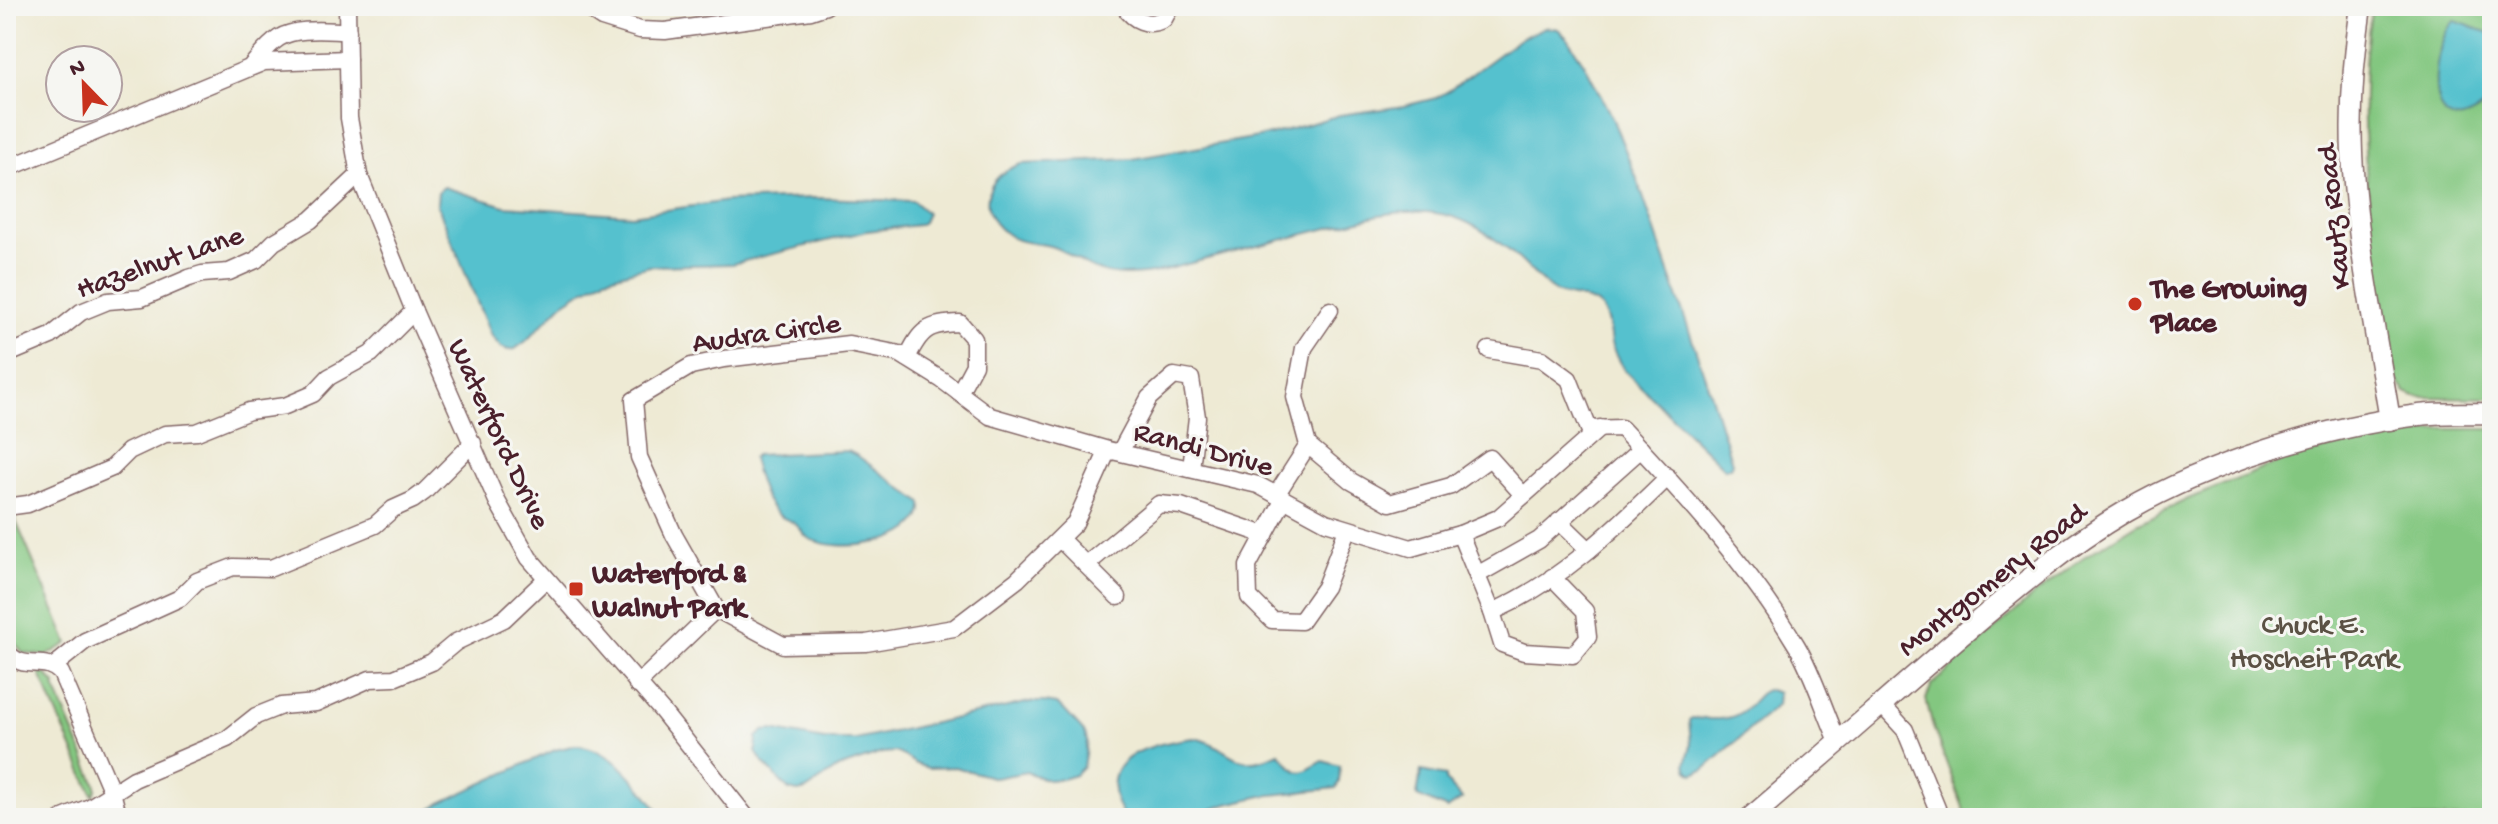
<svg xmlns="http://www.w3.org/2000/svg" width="2498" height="824" font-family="'Gochi Hand',sans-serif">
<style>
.green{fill:#83c780;stroke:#667356;stroke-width:2}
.water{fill:#55c1ce;stroke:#50707c;stroke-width:2}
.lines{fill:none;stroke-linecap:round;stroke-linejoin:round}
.minor-casing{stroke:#836666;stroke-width:19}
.tertiary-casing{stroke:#836666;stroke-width:23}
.minor{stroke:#fff;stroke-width:16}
.tertiary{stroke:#fff;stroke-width:20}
.poi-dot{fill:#c8321e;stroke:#f6f6f2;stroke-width:3}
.labels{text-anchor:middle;stroke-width:6;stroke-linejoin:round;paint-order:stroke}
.street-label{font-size:30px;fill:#4a1f2b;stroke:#f6f6f2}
.poi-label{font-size:30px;font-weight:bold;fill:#4a1f2b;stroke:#f6f6f2;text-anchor:start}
.park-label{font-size:30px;fill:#5b5144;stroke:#f6f6f2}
</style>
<rect width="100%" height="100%" fill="#f6f6f2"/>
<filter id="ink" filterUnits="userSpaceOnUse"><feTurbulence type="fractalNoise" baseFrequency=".0125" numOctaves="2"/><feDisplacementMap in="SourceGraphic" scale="16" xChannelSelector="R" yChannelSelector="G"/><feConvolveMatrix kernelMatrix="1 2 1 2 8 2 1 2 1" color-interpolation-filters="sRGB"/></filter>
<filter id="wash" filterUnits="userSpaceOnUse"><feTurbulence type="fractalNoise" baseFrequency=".006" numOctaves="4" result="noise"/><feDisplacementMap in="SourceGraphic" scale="32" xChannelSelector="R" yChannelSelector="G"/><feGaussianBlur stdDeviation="1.8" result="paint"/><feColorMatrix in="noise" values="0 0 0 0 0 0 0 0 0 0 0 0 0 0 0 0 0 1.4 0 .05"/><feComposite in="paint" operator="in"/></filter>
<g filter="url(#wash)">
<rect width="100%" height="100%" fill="#eeead4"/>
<g class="green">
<path d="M 2372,6 L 2492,6 L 2492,398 L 2415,397 L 2406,393 L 2395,377 C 2376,254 2350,130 2372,6 Z"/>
<polygon points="2443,429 2492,429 2492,818 1967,818 1933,727 1926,699 1932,685 2034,595 2082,558 2137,524 2188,499 2287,459 2339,446"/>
<polygon points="6,514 13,514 68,643 46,656 23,653 13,641 6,624"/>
<polygon points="39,672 46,674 56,685 54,686 96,785 96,790 93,796"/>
</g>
<g class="water">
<path d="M 2455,21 L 2492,34 L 2492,101 C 2482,108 2465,122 2452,118 C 2424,110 2437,32 2455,21 Z"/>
<path d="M 1545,27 L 1558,29 L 1567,38 L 1584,63 L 1613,120 L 1637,179 L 1707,383 L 1732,463 L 1730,467 L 1725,469 L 1625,371 C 1619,362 1614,354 1611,343 C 1609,332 1609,318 1601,308 C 1590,295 1570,300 1556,292 C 1542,284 1531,270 1519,259 C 1472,217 1442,205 1379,215 L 1152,273 C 1128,276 1107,277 1086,265 C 1075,259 1065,251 1053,247 C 1039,242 1024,245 1011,237 C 975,215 982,175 1022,164 L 1132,159 L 1270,135 L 1340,115 L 1404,106 L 1436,98 L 1450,90 L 1521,38 Z"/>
<polygon points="444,187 505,206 632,215 727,201 814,198 913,201 927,213 923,222 918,225 867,231 732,264 650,266 627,272 605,278 585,289 562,304 526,341 515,349 508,350 501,347 491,336 437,204 438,192"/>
<path d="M 848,451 L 858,456 L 922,503 C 927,545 835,554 808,538 C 803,534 800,527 795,524 C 790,520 783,519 779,515 C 762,502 758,478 752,459 L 755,455 Z"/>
<path d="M 1766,689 L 1778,693 L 1777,705 L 1705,769 L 1694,774 L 1688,770 L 1686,764 L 1691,745 L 1689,720 L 1692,718 C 1712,719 1732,723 1748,707 C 1754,700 1759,694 1766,689 Z"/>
<polygon points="1030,702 1044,702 1056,704 1065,711 1085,733 1087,741 1083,767 1075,775 1062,779 1048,780 1026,772 995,778 955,767 928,768 916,764 906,757 895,752 882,753 838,768 806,790 798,792 789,790 764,764 756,752 757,737 764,731 772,730 824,740 856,740"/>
<path d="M 1194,738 C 1233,745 1231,776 1279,753 C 1301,777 1297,776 1323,761 L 1340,766 L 1339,782 L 1336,788 L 1262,796 L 1227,804 L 1188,818 L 1124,818 C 1090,759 1146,744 1194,738 Z"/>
<path d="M 576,745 C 617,749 640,789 665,818 L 420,818 L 440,803 L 555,750 Z"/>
<polygon points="1421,771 1446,776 1446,781 1462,799 1447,809 1417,796"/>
</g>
</g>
<g filter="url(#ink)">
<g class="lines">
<defs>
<g id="minor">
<polyline points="347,6 349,118 359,175 414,311 497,501 529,558 662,711 747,818"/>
<polyline points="584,6 602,18 640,30 665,31 811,11 826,6"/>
<path d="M 1124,6 C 1133,20 1148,28 1164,19 L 1171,6"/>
<path d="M 252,65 C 260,56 268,45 279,38 C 297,27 327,31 348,31"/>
<polyline points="6,169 264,62 348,59"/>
<path d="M 1489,350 L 1542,359 L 1569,379 L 1589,429 L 1621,428 C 1685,496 1749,566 1797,646 C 1813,673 1825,712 1838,741"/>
<polyline points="6,355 51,336 81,312 108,301 142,298 189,278 202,274 229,272 256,260 274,242 311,220 359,175"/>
<path d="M 907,358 C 921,329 928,324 960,323 L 974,339 L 974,365 L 959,393"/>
<polyline points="1308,445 1351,481 1390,503 1451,486 1490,458 1523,495"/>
<polyline points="1108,450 1075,523 1017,580 954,628 866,643 783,645 716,609 674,535 639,457 634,400 691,366 724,359 849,344 900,354 942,380 990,416 1108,450 1258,485 1326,522 1411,548 1460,534 1498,518 1600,428"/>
<polyline points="1120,452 1149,398 1174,376 1191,379 1197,417 1191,469"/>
<polyline points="1276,495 1308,445 1295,397 1304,348 1330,310"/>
<polyline points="1284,499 1248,566 1249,597 1272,620 1301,621 1325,587 1347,530"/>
<polyline points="6,507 28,504 112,468 129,451 165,434 197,432 249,411 285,406 313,394 329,377 371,354 414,311"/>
<polyline points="1559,521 1589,550"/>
<polyline points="1460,534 1492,612 1502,644 1524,652 1573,655 1588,637 1585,611 1552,577"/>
<polyline points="1060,539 1118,597"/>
<polyline points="1086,565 1159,504 1181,506 1265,535"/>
<polyline points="1477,575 1539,540 1641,449"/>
<path d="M 1492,612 C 1560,582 1615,529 1668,477"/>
<path d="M 6,651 C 25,674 42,654 61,673 L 112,792 L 119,818"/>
<polyline points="54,666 85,641 180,598 197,581 233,567 271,568 375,525 393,509 413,500 424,492 473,443"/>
<polyline points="637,685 716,609"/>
<polyline points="1881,704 1905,730 1941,818"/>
<polyline points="63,818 90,807 134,779 227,739 256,716 281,706 316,703 370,679 394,678 432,662 456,642 504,619 546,579"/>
</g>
<g id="tertiary">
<path d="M 2361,6 C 2354,54 2350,104 2352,153 C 2356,239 2376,333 2390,420"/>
<path d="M 1750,818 C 1820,759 1888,698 1957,639 C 2011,593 2065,547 2126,511 C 2209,463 2324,427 2419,415 C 2443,412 2468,414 2492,413"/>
</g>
</defs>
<use href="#minor" class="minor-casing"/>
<use href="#tertiary" class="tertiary-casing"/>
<use href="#minor" class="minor"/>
<use href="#tertiary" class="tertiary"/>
</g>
</g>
<g class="poi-dot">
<circle cx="2135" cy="304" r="8"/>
<rect x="568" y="581" width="16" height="16" rx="4"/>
</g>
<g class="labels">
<g class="street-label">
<text transform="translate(2332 217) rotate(-96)" y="10">Kautz Road</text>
<text transform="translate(159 260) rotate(-19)" y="10">Hazelnut Lane</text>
<text transform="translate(766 331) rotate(-8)" y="10">Audra Circle</text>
<text transform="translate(501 433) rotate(65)" y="10">Waterford Drive</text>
<text transform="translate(1204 447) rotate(15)" y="10">Randi Drive</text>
<text transform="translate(1991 578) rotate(-38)" y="10">Montgomery Road</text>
</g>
<g class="poi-label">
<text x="2151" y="297">The Growing<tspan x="2151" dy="34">Place</tspan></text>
<text x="592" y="582">Waterford &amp;<tspan x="592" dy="34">Walnut Park</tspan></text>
</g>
<g class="park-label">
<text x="2314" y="633">Chuck E.<tspan x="2314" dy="34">Hoscheit Park</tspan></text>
</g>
</g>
<rect width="2498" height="824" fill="none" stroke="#f6f6f2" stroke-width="32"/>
<g transform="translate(84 84) rotate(337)"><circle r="38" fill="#f6f6f2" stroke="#b1a0a2" stroke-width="2"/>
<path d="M0-6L14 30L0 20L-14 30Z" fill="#c8321e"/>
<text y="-12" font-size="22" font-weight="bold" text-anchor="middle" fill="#4a1f2b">N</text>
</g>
</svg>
